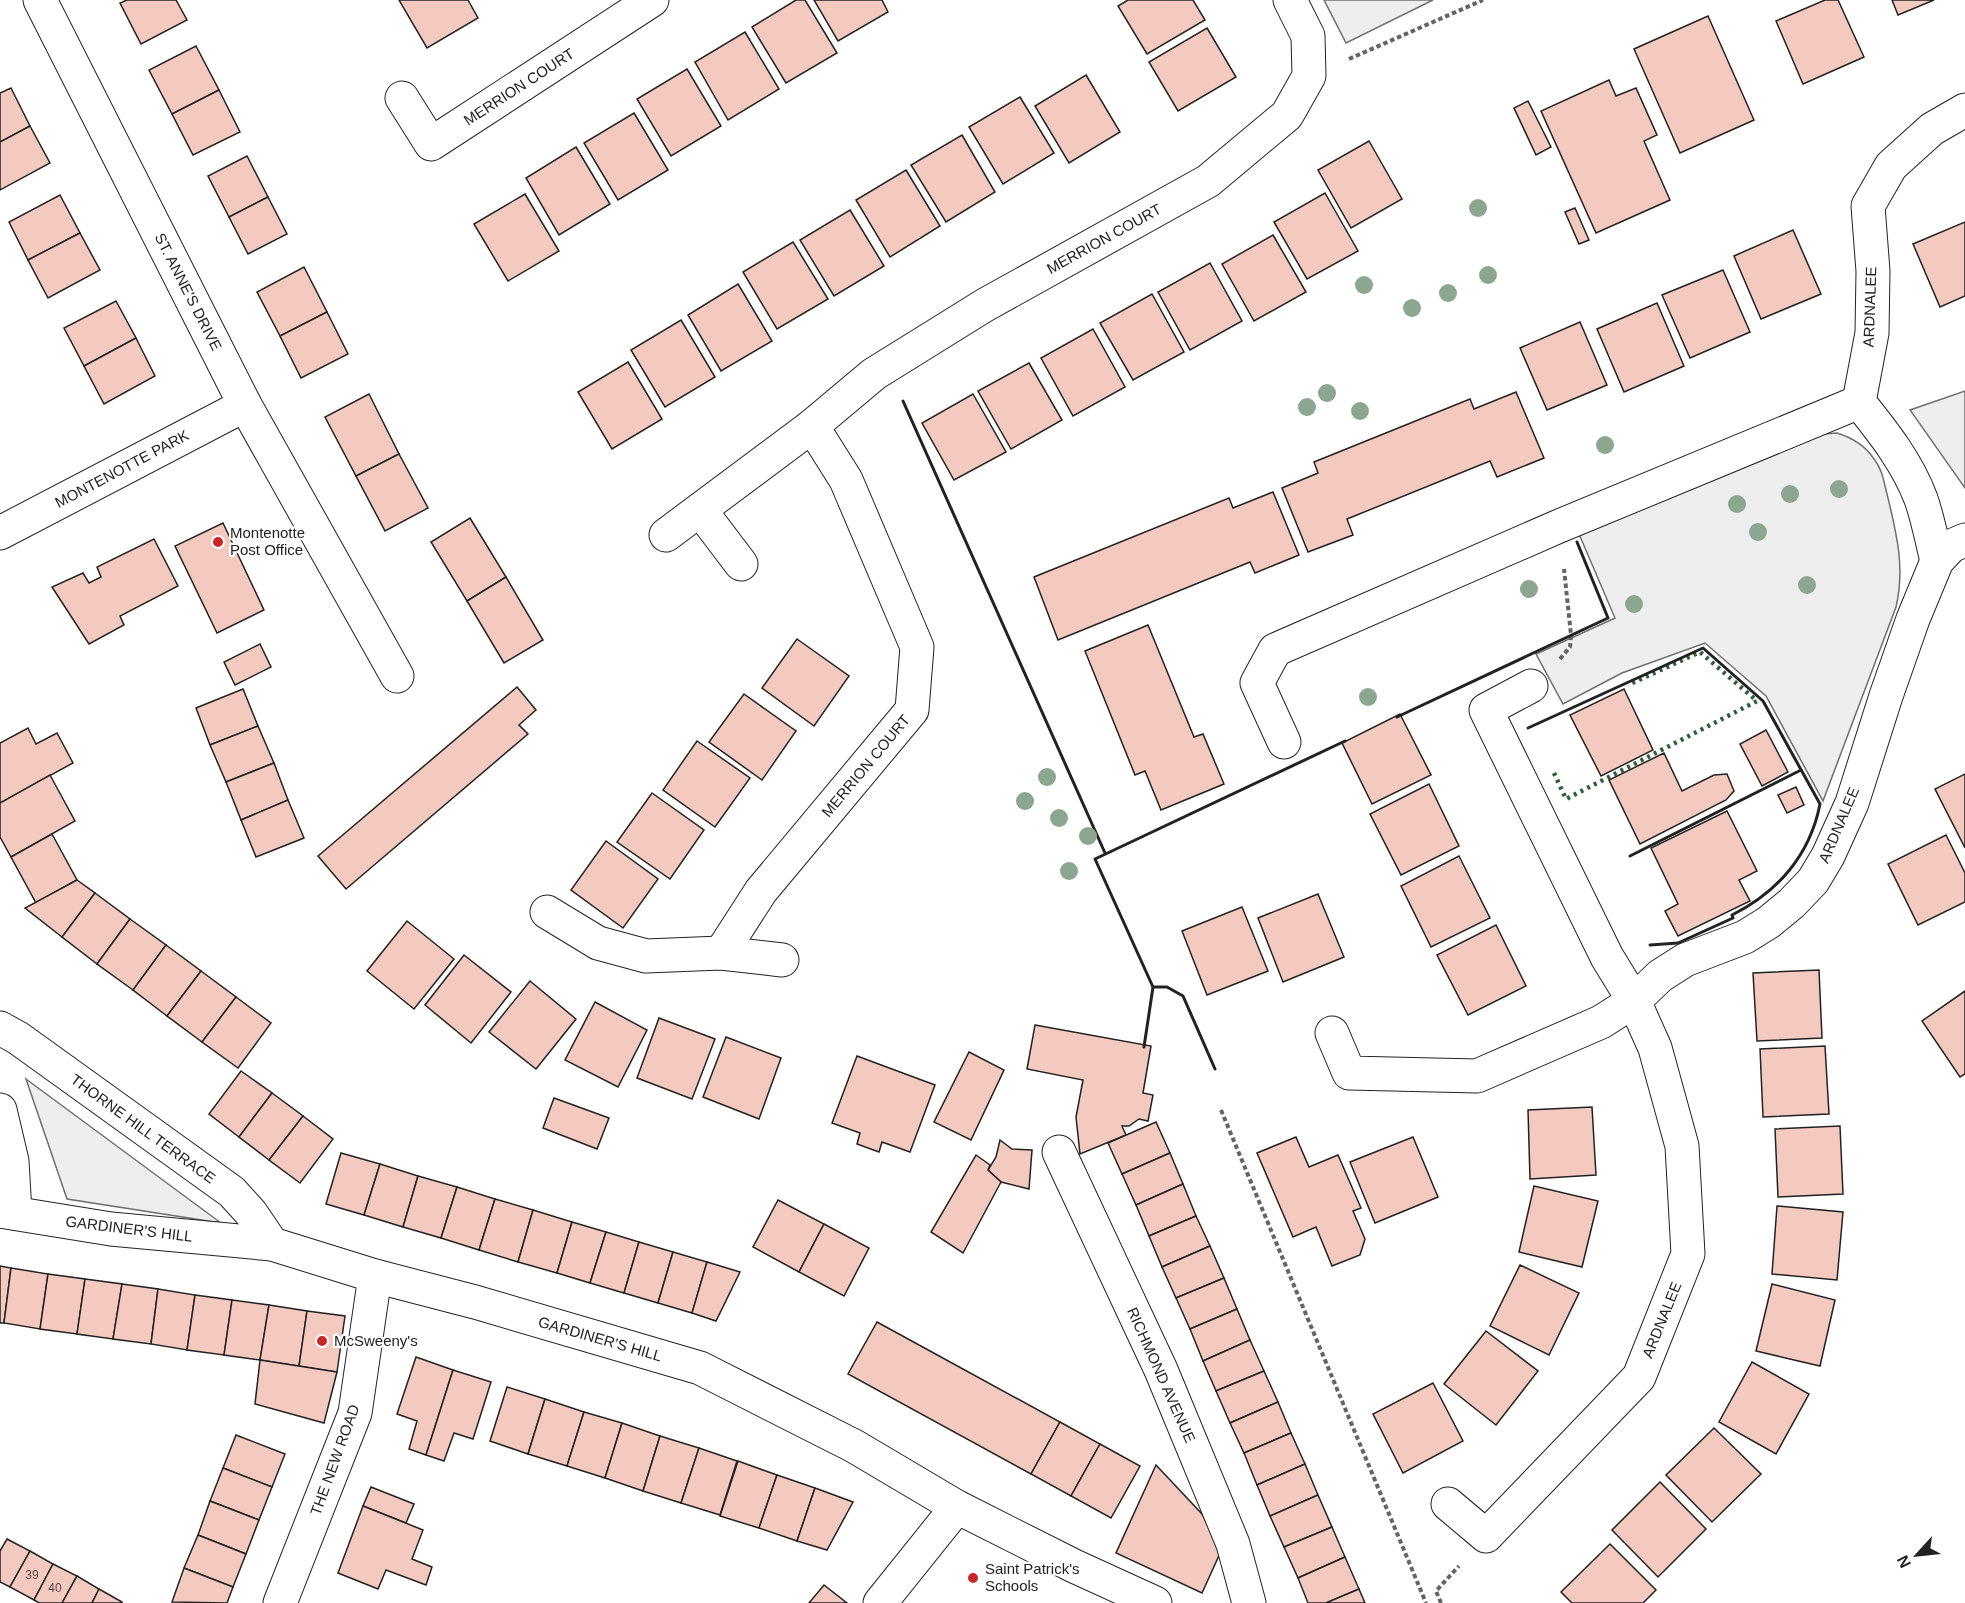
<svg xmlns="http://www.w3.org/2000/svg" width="1965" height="1603" font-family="Arial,sans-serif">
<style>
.green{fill:#eee;stroke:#6f6f6f;stroke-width:1.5}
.building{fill:#f3c9c0;stroke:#222;stroke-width:1.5}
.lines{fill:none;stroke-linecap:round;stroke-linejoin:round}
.minor-casing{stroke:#222;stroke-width:35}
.path{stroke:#646464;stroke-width:4;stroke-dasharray:4.5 3;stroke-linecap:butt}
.minor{stroke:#fff;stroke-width:33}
.hedge{stroke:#2f5e38;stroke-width:4.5;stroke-dasharray:3 4.5;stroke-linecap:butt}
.wall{stroke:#222;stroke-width:3}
.tree{fill:#8da692}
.poi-dot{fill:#c62828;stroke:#fff;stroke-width:2}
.labels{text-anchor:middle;stroke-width:4.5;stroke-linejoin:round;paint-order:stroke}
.number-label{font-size:12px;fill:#564c4a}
.street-label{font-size:15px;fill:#222;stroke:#fff}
.poi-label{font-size:15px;fill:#222;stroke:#fff;text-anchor:start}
</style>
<rect width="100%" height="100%" fill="#fff"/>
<g class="green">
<polygon points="1324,0 1433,0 1346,43"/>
<polygon points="1965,391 1965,488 1910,410"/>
<path d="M 1837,433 C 1853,438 1865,445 1874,459 C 1883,470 1884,484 1888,498 C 1897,535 1905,569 1896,607 L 1823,801 L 1766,696 L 1705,643 L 1622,673 L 1563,704 L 1536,654 L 1615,618 L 1579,534 L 1823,434 Z"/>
<polygon points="26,1079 221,1223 67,1199"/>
</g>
<g class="building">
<polygon points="127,0 176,0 187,20 141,44 120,3"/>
<polygon points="399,0 468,0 478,18 427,48"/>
<polygon points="796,0 805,0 837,53 786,83 752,27"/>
<polygon points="814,0 882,0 888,12 838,41"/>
<polygon points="1128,0 1193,0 1205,20 1147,54 1118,6"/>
<polygon points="1825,0 1838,0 1864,57 1803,84 1776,21"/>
<polygon points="1892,0 1934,0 1898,15"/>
<polygon points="1708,16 1754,120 1680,153 1634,49"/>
<polygon points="1207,28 1236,77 1178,111 1149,62"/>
<polygon points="745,32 779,89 728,120 695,62"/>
<polygon points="196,46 219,90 172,114 149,70"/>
<polygon points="687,69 721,126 671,156 637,99"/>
<polygon points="1086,75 1120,132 1069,163 1035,106"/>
<polygon points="1609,80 1616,96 1636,88 1657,135 1644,141 1670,200 1596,233 1541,111"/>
<polygon points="11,88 30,126 0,142 0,93"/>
<polygon points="219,90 240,132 193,155 172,114"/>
<polygon points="1020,97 1054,153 1003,184 969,127"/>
<polygon points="1528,101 1551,147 1536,155 1514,108"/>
<polygon points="634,113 668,170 618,200 584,143"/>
<polygon points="30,126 50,163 0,190 0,142"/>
<polygon points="962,135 995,192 946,222 911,165"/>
<polygon points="1369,141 1402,199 1351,228 1318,170"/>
<polygon points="576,147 610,204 559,235 526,178"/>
<polygon points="247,156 268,197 229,217 208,176"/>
<polygon points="906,170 940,226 890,257 856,200"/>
<polygon points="1325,193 1358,251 1307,279 1274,222"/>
<polygon points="525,194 559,251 508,281 474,224"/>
<polygon points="60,195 80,233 28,260 9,222"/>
<polygon points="268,197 287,234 248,254 229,217"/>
<polygon points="1575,208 1589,240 1579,244 1565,212"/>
<polygon points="850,210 884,266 834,296 800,240"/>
<polygon points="1965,222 1965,296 1940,307 1913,244"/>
<polygon points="1793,230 1821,294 1761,319 1734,256"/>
<polygon points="80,233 100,270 48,298 28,260"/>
<polygon points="1273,235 1306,292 1254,321 1222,264"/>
<polygon points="793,242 828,299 777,329 743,272"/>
<polygon points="1210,263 1242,321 1190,350 1158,292"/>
<polygon points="304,267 327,312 280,336 257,292"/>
<polygon points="1723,270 1750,332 1690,358 1662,295"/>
<polygon points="738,284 772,341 721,371 688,315"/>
<polygon points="1152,294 1184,352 1133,380 1100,323"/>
<polygon points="116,301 136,338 84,366 64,328"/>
<polygon points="1657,303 1684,366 1624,392 1597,329"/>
<polygon points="327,312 348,354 301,378 280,336"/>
<polygon points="681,320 715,377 665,407 631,350"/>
<polygon points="1580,322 1607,385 1547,410 1520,348"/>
<polygon points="1093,329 1125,387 1073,416 1041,358"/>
<polygon points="136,338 155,376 104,404 84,366"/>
<polygon points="628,362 662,419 612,449 578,392"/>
<polygon points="1029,363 1062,420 1011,449 978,391"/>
<polygon points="1516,392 1544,458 1497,477 1490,461 1347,519 1353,535 1308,552 1282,488 1318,473 1314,462 1470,399 1474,409"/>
<polygon points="369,394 399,454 356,476 325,417"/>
<polygon points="973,394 1006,452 954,480 922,423"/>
<polygon points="399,454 428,508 385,531 356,476"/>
<polygon points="1273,492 1299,555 1255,573 1250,562 1058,640 1034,577 1229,498 1233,508"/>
<polygon points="470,518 506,577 467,601 431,542"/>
<polygon points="223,523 264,610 217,633 175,546"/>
<polygon points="154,539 178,586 120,616 124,625 89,644 52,587 83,573 89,583 101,577 97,567"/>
<polygon points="506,577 543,640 504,663 467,601"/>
<polygon points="1148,625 1194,737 1203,734 1224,784 1161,810 1145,771 1135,775 1085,651"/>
<polygon points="797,639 849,676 814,726 762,688"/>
<polygon points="260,644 271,667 235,685 224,662"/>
<polygon points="517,687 536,710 519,725 528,734 346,889 318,856"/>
<polygon points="243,689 258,726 210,745 196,708"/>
<polygon points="1624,689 1653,750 1601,776 1570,715"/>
<polygon points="744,694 796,731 762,780 709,742"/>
<polygon points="1400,714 1431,775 1372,804 1342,743"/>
<polygon points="258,726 274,763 226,782 210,745"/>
<polygon points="28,728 36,744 57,733 73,763 0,803 0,743"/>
<polygon points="1766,730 1788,772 1762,786 1740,744"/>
<polygon points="697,741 750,778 715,827 663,790"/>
<polygon points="1664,753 1682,791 1714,775 1727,774 1734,791 1726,800 1640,844 1609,780"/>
<polygon points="274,763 288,800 241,820 226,782"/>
<polygon points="1965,774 1965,848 1935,789"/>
<polygon points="50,775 75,821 11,857 0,837 0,803"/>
<polygon points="1429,784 1459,846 1401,875 1370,814"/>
<polygon points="1796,787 1804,805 1787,813 1778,795"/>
<polygon points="652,793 704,830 670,879 617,842"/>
<polygon points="288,800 304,838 256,857 241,820"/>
<polygon points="1727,811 1757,871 1739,880 1750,901 1678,936 1665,911 1678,904 1651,848"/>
<polygon points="52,834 77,880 36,903 11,857"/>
<polygon points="1946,835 1965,873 1965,902 1918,925 1888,864"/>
<polygon points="606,841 658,879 623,928 571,890"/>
<polygon points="1459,856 1490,918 1431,947 1401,886"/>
<polygon points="77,880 95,893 62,937 25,908"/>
<polygon points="95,893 130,919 97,964 62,937"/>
<polygon points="1318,894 1344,957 1283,982 1258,918"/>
<polygon points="1242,907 1268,971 1207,995 1182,931"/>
<polygon points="130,919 166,945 133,990 97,964"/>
<polygon points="407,921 454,959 414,1009 367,971"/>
<polygon points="1496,925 1526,986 1468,1015 1437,955"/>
<polygon points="166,945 201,971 167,1016 133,990"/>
<polygon points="464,955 511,992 471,1043 425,1005"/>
<polygon points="1819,970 1822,1038 1757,1041 1753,973"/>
<polygon points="201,971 236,997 202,1042 167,1016"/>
<polygon points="530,981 576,1019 536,1069 489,1032"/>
<polygon points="1965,991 1965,1074 1960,1077 1922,1021"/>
<polygon points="236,997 271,1023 238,1068 202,1042"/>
<polygon points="595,1002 647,1030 618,1087 565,1060"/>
<polygon points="659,1018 715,1039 692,1099 637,1078"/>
<polygon points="1035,1025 1151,1046 1143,1093 1153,1095 1148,1121 1139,1119 1129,1126 1122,1126 1126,1135 1080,1154 1076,1117 1083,1080 1027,1069"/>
<polygon points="726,1037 781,1058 759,1119 703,1097"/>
<polygon points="1825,1046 1829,1114 1763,1117 1760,1049"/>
<polygon points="969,1052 1004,1070 971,1140 934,1122"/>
<polygon points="857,1056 935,1085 910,1152 882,1142 879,1152 857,1144 860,1133 832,1123"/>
<polygon points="241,1071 272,1093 239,1137 209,1114"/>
<polygon points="272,1093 303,1116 269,1160 239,1137"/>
<polygon points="554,1098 609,1118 597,1149 543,1128"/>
<polygon points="1592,1107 1596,1175 1530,1179 1528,1110"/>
<polygon points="303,1116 333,1139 300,1183 269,1160"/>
<polygon points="1156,1122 1170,1153 1122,1174 1108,1143"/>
<polygon points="1840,1126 1843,1194 1778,1197 1775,1129"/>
<polygon points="1296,1137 1309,1167 1338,1155 1361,1208 1353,1211 1365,1239 1360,1255 1332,1266 1316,1227 1293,1237 1257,1153"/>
<polygon points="1413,1137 1438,1197 1375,1223 1350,1162"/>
<polygon points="1000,1140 1012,1149 1032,1150 1029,1189 1001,1182 988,1170 996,1157"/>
<polygon points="341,1153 380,1164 364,1215 326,1204"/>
<polygon points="1170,1153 1183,1184 1136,1205 1122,1174"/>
<polygon points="976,1155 990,1165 988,1170 1001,1182 963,1253 931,1232"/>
<polygon points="380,1164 418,1176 403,1227 364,1215"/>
<polygon points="418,1176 457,1187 441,1238 403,1227"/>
<polygon points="1183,1184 1196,1216 1149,1236 1136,1205"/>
<polygon points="1534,1186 1598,1201 1582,1267 1519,1252"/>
<polygon points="457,1187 495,1199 479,1250 441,1238"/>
<polygon points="495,1199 533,1210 518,1262 479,1250"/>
<polygon points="778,1200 824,1224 799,1272 753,1247"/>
<polygon points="1777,1206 1843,1212 1837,1280 1772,1274"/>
<polygon points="533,1210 572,1222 557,1273 518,1262"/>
<polygon points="1196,1216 1210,1246 1162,1267 1149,1236"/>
<polygon points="572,1222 606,1232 590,1283 557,1273"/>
<polygon points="824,1224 869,1248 844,1296 799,1272"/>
<polygon points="606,1232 639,1242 624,1293 590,1283"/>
<polygon points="639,1242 673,1252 658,1303 624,1293"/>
<polygon points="1210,1246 1224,1278 1176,1298 1162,1267"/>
<polygon points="673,1252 707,1262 692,1313 658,1303"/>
<polygon points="707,1262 740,1272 716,1321 692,1313"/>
<polygon points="1520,1265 1579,1293 1549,1355 1490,1326"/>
<polygon points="0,1266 11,1268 4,1323 0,1323"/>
<polygon points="11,1268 48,1274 40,1329 4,1323"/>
<polygon points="48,1274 85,1279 77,1334 40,1329"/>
<polygon points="1224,1278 1237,1309 1190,1329 1176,1298"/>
<polygon points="85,1279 122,1284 113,1339 77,1334"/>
<polygon points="122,1284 158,1289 151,1344 113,1339"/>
<polygon points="1772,1284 1835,1300 1820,1366 1756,1351"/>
<polygon points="158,1289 195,1295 187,1350 151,1344"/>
<polygon points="195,1295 232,1300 224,1355 187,1350"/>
<polygon points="232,1300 269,1305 260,1360 224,1355"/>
<polygon points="269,1305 307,1311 299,1366 260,1360"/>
<polygon points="1237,1309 1250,1340 1203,1361 1190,1329"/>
<polygon points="307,1311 345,1316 337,1372 299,1366"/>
<polygon points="877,1322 1060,1422 1031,1474 848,1374"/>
<polygon points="1486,1331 1538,1371 1496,1425 1444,1384"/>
<polygon points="1250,1340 1264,1371 1216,1391 1203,1361"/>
<polygon points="416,1357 453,1370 426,1455 409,1449 417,1421 397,1414"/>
<polygon points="260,1360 337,1372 324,1423 255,1404"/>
<polygon points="1752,1362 1809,1394 1776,1454 1719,1422"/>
<polygon points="453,1370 491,1382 473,1439 454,1433 444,1461 426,1455"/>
<polygon points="1264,1371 1278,1402 1230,1423 1216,1391"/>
<polygon points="1433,1383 1463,1441 1403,1473 1373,1414"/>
<polygon points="507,1387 545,1399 528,1454 490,1441"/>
<polygon points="545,1399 584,1412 567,1466 528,1454"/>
<polygon points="1278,1402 1291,1433 1244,1453 1230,1423"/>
<polygon points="584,1412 622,1423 605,1478 567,1466"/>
<polygon points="1060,1422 1100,1444 1071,1496 1031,1474"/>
<polygon points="622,1423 660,1436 643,1491 605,1478"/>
<polygon points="1714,1428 1761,1474 1712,1522 1666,1475"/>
<polygon points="1291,1433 1305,1464 1257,1485 1244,1453"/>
<polygon points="236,1435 285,1454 272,1487 223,1468"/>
<polygon points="660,1436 699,1448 681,1503 643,1491"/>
<polygon points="1100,1444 1140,1466 1111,1518 1071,1496"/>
<polygon points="699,1448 737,1461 720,1515 681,1503"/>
<polygon points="738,1461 777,1475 759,1528 720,1516"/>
<polygon points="1305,1464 1318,1495 1270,1516 1257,1485"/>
<polygon points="1156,1465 1202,1514 1221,1551 1202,1593 1116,1553"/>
<polygon points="223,1468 272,1487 259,1520 210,1501"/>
<polygon points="777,1475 815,1488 797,1541 759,1528"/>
<polygon points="1660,1482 1706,1529 1658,1577 1612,1530"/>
<polygon points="371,1487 414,1504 406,1523 363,1506"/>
<polygon points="815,1488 853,1502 827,1550 797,1541"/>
<polygon points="1318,1495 1332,1527 1284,1547 1270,1516"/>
<polygon points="210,1501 259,1520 246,1554 198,1535"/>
<polygon points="363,1506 423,1530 412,1559 432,1567 426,1585 386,1570 378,1589 338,1573"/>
<polygon points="1332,1527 1345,1557 1298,1578 1284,1547"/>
<polygon points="198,1535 246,1554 233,1587 184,1568"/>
<polygon points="7,1539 30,1551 10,1587 0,1582 0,1551"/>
<polygon points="1610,1544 1656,1590 1643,1603 1572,1603 1561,1592"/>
<polygon points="30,1551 53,1564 34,1600 10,1587"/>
<polygon points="1345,1557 1359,1589 1326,1603 1308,1603 1298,1578"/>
<polygon points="53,1564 77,1576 62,1603 39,1603 34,1600"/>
<polygon points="184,1568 233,1587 227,1603 172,1602"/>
<polygon points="77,1576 99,1589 92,1603 62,1603"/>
<polygon points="824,1585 847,1603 809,1603"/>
<polygon points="99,1589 122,1602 122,1603 92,1603"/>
<polygon points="1359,1589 1365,1603 1326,1603"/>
</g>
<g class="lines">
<defs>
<g id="minor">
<polyline points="40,0 245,405 397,676"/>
<polyline points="402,98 431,144 652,0"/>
<polyline points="700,510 741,564"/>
<polyline points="0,533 245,405"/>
<polyline points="666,535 812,426"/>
<path d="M 1937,561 C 1932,541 1928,519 1921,499 C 1907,462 1883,432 1859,402 L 1872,333 L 1873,271 L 1868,206 L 1891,166 L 1932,129 L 1965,110"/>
<polyline points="1284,742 1257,683 1275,650 1557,527 1859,402"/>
<polyline points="547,912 598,943 646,956 721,953 782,960"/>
<polyline points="721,953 761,891 912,710 917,647 846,480 812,426 874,374 985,305 1208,181 1287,115 1309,76 1308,36 1290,0"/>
<polyline points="0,1028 18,1038 232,1192 251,1213 272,1244"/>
<polyline points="1332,1033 1349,1073 1477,1076 1601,1022 1634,1001 1660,976 1685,960 1745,937 1769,922 1792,903 1813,881 1828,856 1852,803 1886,696 1913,619 1937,561 1951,546 1965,540"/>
<polyline points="0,1110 12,1161 15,1213"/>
<polyline points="1059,1152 1161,1370 1233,1544 1249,1603"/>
<polyline points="0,1211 111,1229 272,1244 375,1276 475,1302 700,1368 854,1446 957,1507 1074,1566 1155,1603"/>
<polyline points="1448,1504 1486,1536 1639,1377 1688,1254 1682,1146 1655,1048 1634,1001 1607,957 1486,710 1531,686"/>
<polyline points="280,1603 355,1413 375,1276"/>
<polyline points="880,1603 957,1507"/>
</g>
</defs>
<use href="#minor" class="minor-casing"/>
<g class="path">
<polyline points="1349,59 1483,0"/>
<polyline points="1560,659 1570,647 1571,635 1564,569"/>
<polyline points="1221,1110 1426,1603"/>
<polyline points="1441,1603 1436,1591 1459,1566"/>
</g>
<use href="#minor" class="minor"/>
<polyline class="hedge" points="1554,773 1566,799 1757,701 1700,652 1628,685"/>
<g class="wall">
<polyline points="903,401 1105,853"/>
<polyline points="1397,717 1608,618 1577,542"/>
<path d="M 1528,728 L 1703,648 L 1763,701 L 1820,804 C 1810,855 1778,892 1732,915 L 1733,918 L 1678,943 L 1650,945"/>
<polyline points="1630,856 1801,770"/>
<polyline points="1144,1047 1153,987"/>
<polyline points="1215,1069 1183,996 1167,987 1153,987 1095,859 1345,741"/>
</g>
</g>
<g class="tree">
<circle cx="1478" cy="208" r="9"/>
<circle cx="1488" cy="275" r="9"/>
<circle cx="1364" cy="285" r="9"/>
<circle cx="1448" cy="293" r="9"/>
<circle cx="1412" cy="308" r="9"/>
<circle cx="1327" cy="393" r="9"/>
<circle cx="1307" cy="407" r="9"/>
<circle cx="1360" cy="411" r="9"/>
<circle cx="1605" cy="445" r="9"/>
<circle cx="1839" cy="489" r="9"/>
<circle cx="1790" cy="494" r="9"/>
<circle cx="1737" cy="504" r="9"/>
<circle cx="1758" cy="532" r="9"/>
<circle cx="1807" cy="585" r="9"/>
<circle cx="1529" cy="589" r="9"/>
<circle cx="1634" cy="604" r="9"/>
<circle cx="1368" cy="697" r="9"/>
<circle cx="1047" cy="777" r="9"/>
<circle cx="1025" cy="801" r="9"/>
<circle cx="1059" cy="818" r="9"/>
<circle cx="1088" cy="836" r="9"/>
<circle cx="1069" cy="871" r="9"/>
</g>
<g class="poi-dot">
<circle cx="218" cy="542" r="6"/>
<circle cx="322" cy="1341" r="6"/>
<circle cx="973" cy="1578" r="6"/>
</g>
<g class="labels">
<g class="number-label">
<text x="32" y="1579">39</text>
<text x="55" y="1592">40</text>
</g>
<g class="street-label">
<text transform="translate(519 87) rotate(-33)" y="5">MERRION COURT</text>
<text transform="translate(1104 239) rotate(-29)" y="5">MERRION COURT</text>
<text transform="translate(188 292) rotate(63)" y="5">ST. ANNE'S DRIVE</text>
<text transform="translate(1870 307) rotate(-88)" y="5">ARDNALEE</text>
<text transform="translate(122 469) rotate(-28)" y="5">MONTENOTTE PARK</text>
<text transform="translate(866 766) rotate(-50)" y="5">MERRION COURT</text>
<text transform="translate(1839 825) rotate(-67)" y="5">ARDNALEE</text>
<text transform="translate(143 1129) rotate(36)" y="5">THORNE HILL TERRACE</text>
<text transform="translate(129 1229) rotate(7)" y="5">GARDINER'S HILL</text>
<text transform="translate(1662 1320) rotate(-68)" y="5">ARDNALEE</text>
<text transform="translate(600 1339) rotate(16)" y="5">GARDINER'S HILL</text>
<text transform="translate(1161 1375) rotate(66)" y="5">RICHMOND AVENUE</text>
<text transform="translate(335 1460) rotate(-70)" y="5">THE NEW ROAD</text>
</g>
<g class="poi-label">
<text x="230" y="538">Montenotte<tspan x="230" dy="17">Post Office</tspan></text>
<text x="334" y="1346">McSweeny's</text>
<text x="985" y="1574">Saint Patrick's<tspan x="985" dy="17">Schools</tspan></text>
</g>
</g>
<g transform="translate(1917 1555) rotate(243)" stroke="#ffffff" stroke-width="4.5" paint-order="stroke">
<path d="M0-4.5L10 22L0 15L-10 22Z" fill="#222222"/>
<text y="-9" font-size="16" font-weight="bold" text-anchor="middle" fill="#222222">N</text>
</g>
</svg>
